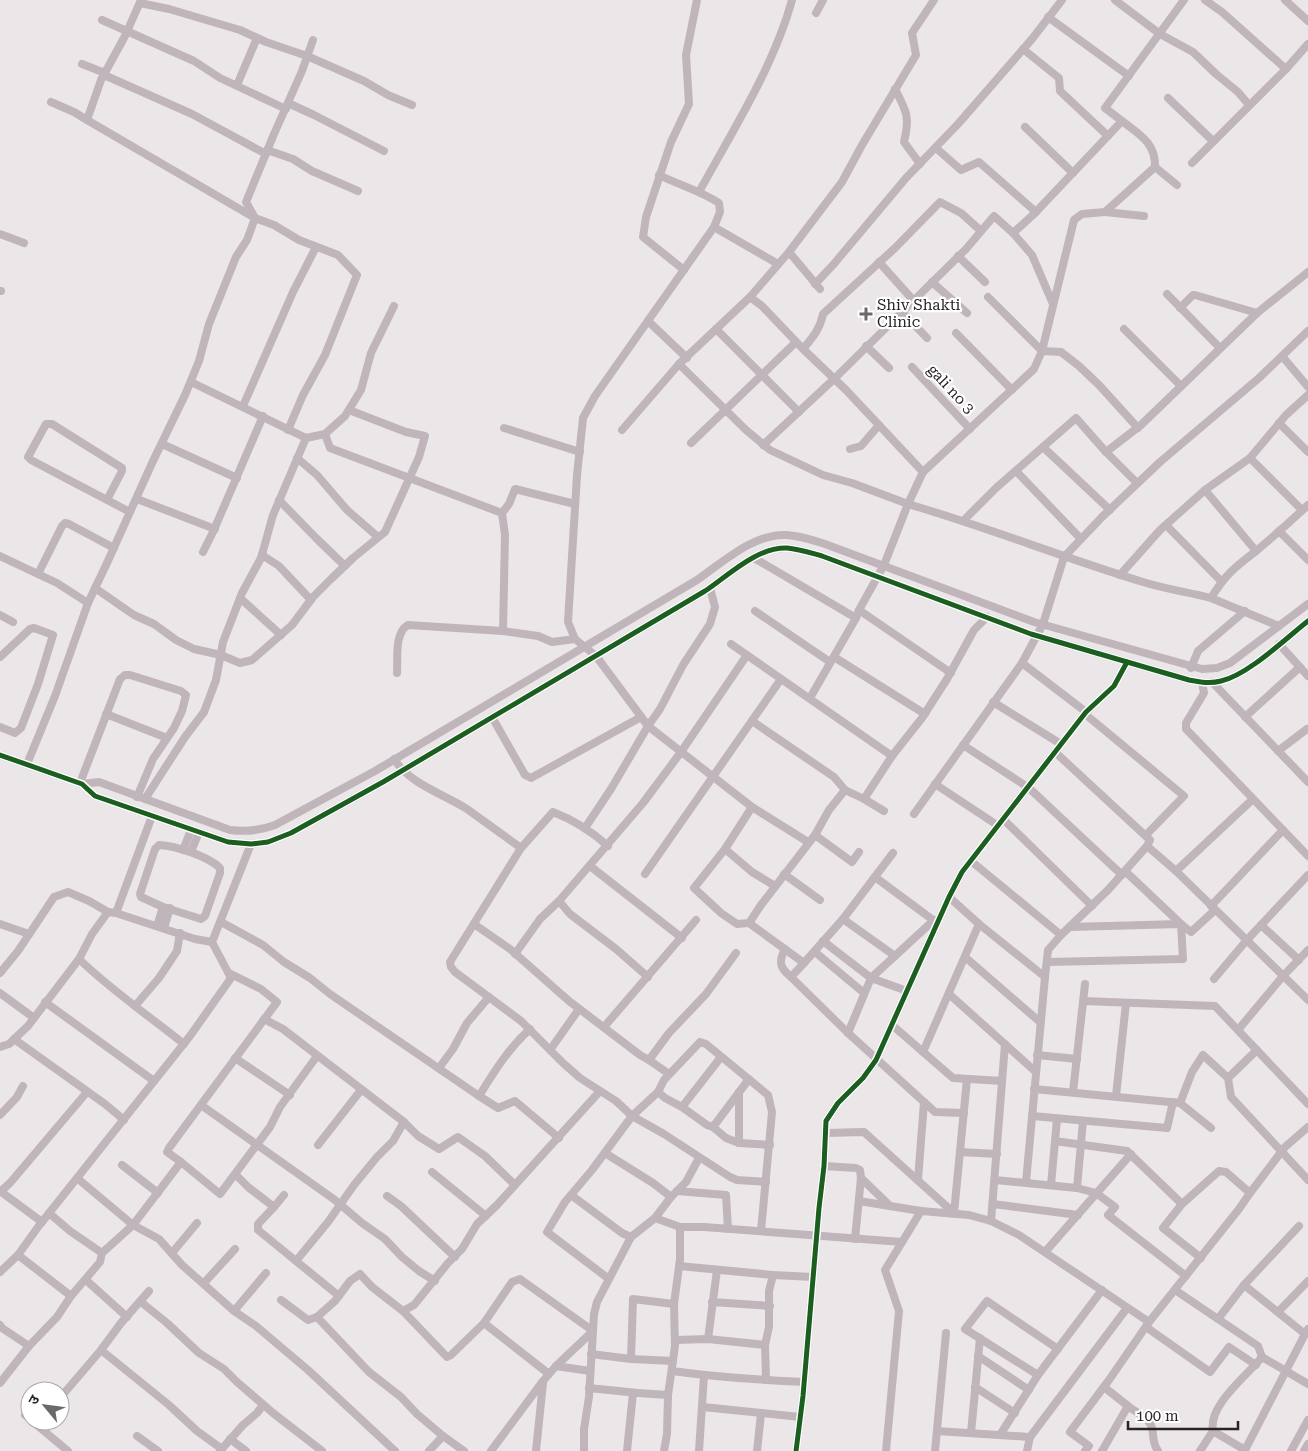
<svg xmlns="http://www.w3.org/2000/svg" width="1308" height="1451" font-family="'Roboto Serif','Noto Sans Devanagari',serif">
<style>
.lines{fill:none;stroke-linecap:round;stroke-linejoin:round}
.minor{stroke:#c0b5bb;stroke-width:8}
.cycleway-casing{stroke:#fff;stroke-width:8}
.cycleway{stroke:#1b5e20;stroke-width:5}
.poi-dot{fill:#6c696a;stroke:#fff;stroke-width:2}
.labels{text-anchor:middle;stroke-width:4.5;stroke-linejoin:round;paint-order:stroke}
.poi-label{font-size:15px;fill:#282526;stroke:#fff;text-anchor:start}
.street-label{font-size:15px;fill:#282526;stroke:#fff}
</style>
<rect width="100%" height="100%" fill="#ebe7e9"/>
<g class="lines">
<g class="minor">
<polyline points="141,0 125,36 101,80 87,120 255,218 274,225 299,240 338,255 357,275 325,355 303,395 288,430"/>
<polyline points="1115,0 1160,34 1193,52 1216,74 1238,92 1249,105"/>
<polyline points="1205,0 1222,12 1286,69"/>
<polyline points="1285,0 1308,21"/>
<polyline points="140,3 169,9 240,30 266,42 307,56 364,81 388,95 412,105"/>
<polyline points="816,13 823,0"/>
<polyline points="1048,17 1129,76"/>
<polyline points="102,20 194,61 220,78 286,109"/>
<polyline points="1023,49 1059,78 1060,91 1108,136"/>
<polyline points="82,64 105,73"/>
<polyline points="104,75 192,114 266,154"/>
<polyline points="237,85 257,38"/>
<path d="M 895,89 C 907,112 910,117 904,142 L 920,164"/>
<polyline points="1168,98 1213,141"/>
<polyline points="51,102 74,112 87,120"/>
<polyline points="288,103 314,115 384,151"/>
<path d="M 1122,121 C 1139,134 1156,143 1155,167"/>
<polyline points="1025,127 1073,173"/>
<polyline points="936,148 961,170 979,162 1036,212"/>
<polyline points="267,150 293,159 312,171 358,191"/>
<polyline points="1192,163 1286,69 1308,44"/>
<path d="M 659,175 C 679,185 701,191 719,203 L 720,212 L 714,227"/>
<path d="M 699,192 C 732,132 774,66 792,0"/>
<polyline points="1105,212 1144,216"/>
<polyline points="1013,233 1034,214 1122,121 1105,108 1184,0"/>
<polyline points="0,234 24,243"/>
<polyline points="789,252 820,289"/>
<polyline points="958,256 985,282"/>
<polyline points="879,262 913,300"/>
<polyline points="778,264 714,227 595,396 583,418 577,475 568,622 575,639 596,656 648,726 752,807 808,842"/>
<polyline points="684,270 643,237 646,217 671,142 689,104 686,55 697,0"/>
<polyline points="932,282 967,313"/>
<polyline points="815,284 833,265 906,178 958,124 1032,39 1062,0"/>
<polyline points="0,291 1,291"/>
<polyline points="1167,294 1220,348"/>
<path d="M 750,297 L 762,306 L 803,349 L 846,390 L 923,472 L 908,504 C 987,527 1064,558 1143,582 C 1165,589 1188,592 1211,598 C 1225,575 1235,567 1256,551 C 1274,536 1291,521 1308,505"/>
<polyline points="988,297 1042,351 1061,352 1079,366 1099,385 1138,428"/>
<polyline points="1180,308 1193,295 1195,295 1257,313"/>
<polyline points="901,311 927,338"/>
<polyline points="648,321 687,358"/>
<polyline points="716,329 799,412"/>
<polyline points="1124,329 1181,386"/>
<polyline points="956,333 1012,390"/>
<polyline points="866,346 889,368"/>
<path d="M 803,349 C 813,337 820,329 823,314 L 895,248 L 940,202 L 961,213 L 981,231"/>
<polyline points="1282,356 1308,387"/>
<polyline points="679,364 746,430 770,450 823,475 852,483 908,504 884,565 859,610 856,618 810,698"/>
<polyline points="912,367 970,429"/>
<polyline points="191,382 306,438 325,434 345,416 361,390 371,353 394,306"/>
<polyline points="243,406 293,292 316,247"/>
<polyline points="1279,423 1308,452"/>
<polyline points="504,428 580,452"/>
<polyline points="622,430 679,364 750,297 789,252 842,182 862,145 916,55 912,33 934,0"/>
<polyline points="325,434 330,448 502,513"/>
<polyline points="691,443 796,342"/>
<polyline points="162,444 237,478"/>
<polyline points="763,445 834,379 966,249 994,216 1013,233 1032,255 1053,304"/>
<polyline points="1043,447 1110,510"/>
<polyline points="850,449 861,446 879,425"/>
<polyline points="1106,452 1137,483"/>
<polyline points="297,458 317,475 347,510 378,537"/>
<polyline points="1250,458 1302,510"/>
<polyline points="1016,471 1081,539"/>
<polyline points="923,472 1034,369 1042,351 1074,220 1082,214 1105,212 1155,167 1177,185"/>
<polyline points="1205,490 1256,551"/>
<polyline points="137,499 215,529"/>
<polyline points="107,500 122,471 122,468 52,424 46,424 28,457 31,460 130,512"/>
<polyline points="279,500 316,538 345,566"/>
<polyline points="963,521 996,488 1076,418 1106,452 1141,425 1257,313 1308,272"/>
<polyline points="1166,525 1221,581"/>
<polyline points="1279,531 1308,560"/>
<polyline points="203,552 213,532 263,416"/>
<polyline points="262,555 279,566 311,600"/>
<polyline points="0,556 57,583 88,603"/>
<polyline points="754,558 856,618"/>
<polyline points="38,574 62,526 65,523 69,524 114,548"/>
<polyline points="1120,575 1160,530 1205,490 1250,458 1286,415 1308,395"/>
<polyline points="95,588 134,615 154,624 176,640 194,649 221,655 240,663 252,660 292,625 313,597 331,579 353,558 385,532 419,457 425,436 406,432 349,410"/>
<polyline points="240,598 281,635"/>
<polyline points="1211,598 1279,626"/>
<polyline points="859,610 951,673"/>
<polyline points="755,611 830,662"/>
<polyline points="0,615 13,622"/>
<polyline points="503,631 505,535 502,513 509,504 515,489 575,504"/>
<polyline points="731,644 892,756"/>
<polyline points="1279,644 1308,676"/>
<polyline points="0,657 30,629 34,628 53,635 38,684 21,728 15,733 0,727"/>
<polyline points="834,657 925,714"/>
<polyline points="1022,663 1086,712"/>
<polyline points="1191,668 1198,651 1245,611"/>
<path d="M 397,673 C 398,659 394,633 408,625 L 503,631 L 538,636 L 552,642 L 575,639"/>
<polyline points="1202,682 1204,693 1186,723 1186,729 1308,856"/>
<polyline points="1212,682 1308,782"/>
<polyline points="993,702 1061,744"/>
<polyline points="106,714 167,738"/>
<polyline points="1085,714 1184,796 1146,835"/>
<polyline points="492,717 525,775 531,778 641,717"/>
<polyline points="1245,717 1300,667"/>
<polyline points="752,721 834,777 845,790"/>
<polyline points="963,745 1029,788 1122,875"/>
<polyline points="1278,751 1307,729"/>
<path d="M 0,755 L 82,784 L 95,796 L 228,842 L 251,844 L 268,842 L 291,833 L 383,782 L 705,591 C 729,575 757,547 787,548 C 799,549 811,553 822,556 L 1031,634 L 1189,680 C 1200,682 1210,684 1221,681 C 1248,675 1285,639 1308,621"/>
<path d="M 394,759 C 411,785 442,793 467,809 C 485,822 503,835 521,848"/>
<polyline points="27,764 55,696 88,603 107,563 153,461 185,395 199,361 209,324 236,257 247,240 255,218 246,202 274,134 302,71 313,40"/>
<polyline points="80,783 120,679 125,675 130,675 181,691 186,695 182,711 174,728 153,759 137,797"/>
<path d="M 82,784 L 99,782 L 230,830 C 246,832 259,831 275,825 L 375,771 L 697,580 C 723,562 754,533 787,535 C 800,536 813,540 825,544 L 1034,622 L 1202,669 L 1217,668 L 1230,663 L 1308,604"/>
<polyline points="935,784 997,825"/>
<polyline points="145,799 185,737 204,712 216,680 223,642 242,593 261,558 273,515 306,438"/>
<polyline points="864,799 884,811"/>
<polyline points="752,807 725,849 694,888 721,913 737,924 749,923 761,905 815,835 829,810 845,790 864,799 892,756 922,718 947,679 974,630 987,617"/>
<polyline points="914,814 1022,663 1043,624 1064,557 1102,517 1160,462 1259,378 1308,331"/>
<polyline points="1003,819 1092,906"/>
<polyline points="585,828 611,789 648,726 660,709 683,665 710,624 715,607 710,588"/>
<polyline points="815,835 852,862 859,852"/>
<path d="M 159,845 C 176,846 208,856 220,868 L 220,873 L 205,916 L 201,919 L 163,907 L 141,897 L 140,894 L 155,849 Z"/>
<path d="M 608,846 C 591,831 574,820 553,812 L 521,848 L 450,962 L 451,967 L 455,972 L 521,1021 L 563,1063 L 580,1078 L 616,1101 L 632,1116 L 664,1134 L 730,1177 L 737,1180 L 766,1182"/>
<polyline points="1147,846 1176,871 1308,1000"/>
<polyline points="725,849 752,872 775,886"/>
<polyline points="183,850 191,830"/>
<polyline points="191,852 199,832"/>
<polyline points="971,861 1061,935"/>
<polyline points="590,866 682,938"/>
<polyline points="1176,871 1253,799"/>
<polyline points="645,874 781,679"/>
<polyline points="784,874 820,900"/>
<polyline points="875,877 937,923"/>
<polyline points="949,897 979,924 1045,977"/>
<polyline points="559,901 570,914 616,949 648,977"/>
<polyline points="1211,906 1283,830"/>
<polyline points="116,913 195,939 212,942"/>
<polyline points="843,919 895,956"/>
<polyline points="221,922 263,945 284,962 310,978 330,994 479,1096 498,1108 515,1101 559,1138"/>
<polyline points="749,923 804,963 791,977 848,1033 924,1102 935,1112 964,1113"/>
<polyline points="0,924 29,934"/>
<polyline points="474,924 510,949 569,1001 640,1055 649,1060 669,1074"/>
<polyline points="1261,925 1299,960"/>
<polyline points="157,926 163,907"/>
<polyline points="1070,927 1181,924 1191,932 1215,910"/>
<polyline points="164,928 170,908"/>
<polyline points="823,941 871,978 907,991"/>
<path d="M 785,949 C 778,962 780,968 791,977"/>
<polyline points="815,952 864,993"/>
<polyline points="515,954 540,919 559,901 643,803 681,752 747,655"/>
<polyline points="965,957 1040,1022"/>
<path d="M 79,959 C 111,990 149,1016 184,1044"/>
<polyline points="1047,962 1183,959 1181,924 1125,871"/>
<polyline points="804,963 843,919 893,853"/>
<polyline points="0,973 18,951 54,897 68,892 89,901 108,912"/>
<polyline points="1214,979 1246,941 1308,875"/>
<polyline points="0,993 34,1018"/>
<polyline points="949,994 1036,1072"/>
<polyline points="1083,1001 1215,1006 1308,1104"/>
<polyline points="45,1002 154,1081"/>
<polyline points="135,1006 159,978 177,951 180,933"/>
<polyline points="264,1019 283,1029 404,1122 418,1136 439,1149 458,1137 485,1156 514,1184"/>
<polyline points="892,1025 953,1078 1002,1081"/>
<polyline points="604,1027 696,920"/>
<polyline points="1238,1030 1283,976 1308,950"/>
<polyline points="848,1033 871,978 934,920"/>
<polyline points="14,1039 105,1104 124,1120"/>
<polyline points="0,1047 9,1044 28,1026 79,959 92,934 108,912 116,913 152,816"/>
<polyline points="550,1050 579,1009"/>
<polyline points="923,1052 979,924"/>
<polyline points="1037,1055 1077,1059"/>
<polyline points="235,1058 290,1095"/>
<polyline points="649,1060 669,1033 706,994 736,953"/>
<polyline points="439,1068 453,1049 467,1023 489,997"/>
<polyline points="1228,1078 1257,1050"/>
<polyline points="1034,1089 1180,1103 1192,1072 1203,1055 1228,1078 1231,1097 1308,1180"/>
<polyline points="658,1092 665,1098 682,1107 707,1125 713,1127 726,1138 739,1143 770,1145"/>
<polyline points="739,1092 739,1143"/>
<polyline points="1073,1092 1085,984"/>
<path d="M 479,1096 C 494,1072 508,1049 530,1029"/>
<polyline points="1116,1096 1126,1003"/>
<polyline points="1180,1103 1211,1128"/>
<polyline points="201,1105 335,1200 362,1223 385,1239 402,1257 419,1271 435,1281"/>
<polyline points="682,1107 721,1057"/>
<polyline points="0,1115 17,1097 23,1086"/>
<polyline points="1032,1116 1167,1128 1173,1102"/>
<polyline points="713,1127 749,1079"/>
<polyline points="826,1133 864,1132 954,1213"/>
<polyline points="1055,1141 1127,1151 1182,1204"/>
<polyline points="318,1145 361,1090"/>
<polyline points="960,1152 997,1154"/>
<polyline points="605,1153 653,1183 671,1197"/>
<polyline points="181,1162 220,1194 270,1127 280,1107 317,1056"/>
<polyline points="122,1165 158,1193"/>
<polyline points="824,1166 856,1168 860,1170 861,1178 855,1239"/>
<polyline points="432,1172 486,1216"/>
<polyline points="235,1174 248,1187 274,1207 258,1224 258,1230 296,1261 328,1222 354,1185 377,1157 393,1141 404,1122"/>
<polyline points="77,1178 133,1225 181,1162 167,1152 169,1148 277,1002 261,989 229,973"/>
<polyline points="861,1178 890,1206"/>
<polyline points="918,1180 924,1102"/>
<polyline points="995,1180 1077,1188 1096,1193 1115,1207 1108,1215 1186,1276"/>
<polyline points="1026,1182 1045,977 1048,950 1061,935 1108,890 1147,846 1150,840 1055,752"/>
<polyline points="1051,1185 1057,1119"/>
<polyline points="1077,1188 1083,1121"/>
<polyline points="0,1191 42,1222"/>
<polyline points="1,1191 10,1183 87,1092"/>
<polyline points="677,1191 726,1195 728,1229"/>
<polyline points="571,1195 622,1233 631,1237"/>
<polyline points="387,1196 401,1206 455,1257"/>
<polyline points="859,1201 921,1211 969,1215 991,1221 1019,1235 1149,1322"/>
<polyline points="993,1204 1078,1215"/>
<polyline points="274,1207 284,1195"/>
<polyline points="954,1213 967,1079"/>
<polyline points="655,1218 680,1227 704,1227 902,1242"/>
<polyline points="991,1221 1005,1044"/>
<polyline points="1299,1226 1244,1285 1305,1334"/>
<polyline points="1045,1252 1131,1154"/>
<polyline points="102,1253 133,1225 159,1239 182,1265 234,1311 256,1326 308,1370 395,1451"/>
<polyline points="172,1253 197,1223"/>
<polyline points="18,1255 71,1296"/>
<polyline points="1201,1258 1163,1228 1182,1204 1219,1171 1226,1172 1250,1193"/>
<polyline points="296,1261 339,1296"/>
<polyline points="679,1266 773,1275 813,1277"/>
<polyline points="0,1272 18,1255 38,1227 190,1036 231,978 212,942 251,844"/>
<polyline points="609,1279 547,1232 565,1202 592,1170 632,1116 658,1092 664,1080 700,1042 706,1044 768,1095 772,1112 761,1231"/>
<polyline points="86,1280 127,1317"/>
<polyline points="204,1283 235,1249"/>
<polyline points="1175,1290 1258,1346 1262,1357"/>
<polyline points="149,1291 121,1323 101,1350 169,1405 197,1431 222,1449"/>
<polyline points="281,1300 308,1320 317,1317"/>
<polyline points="141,1302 167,1323 199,1353 224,1369 237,1382 273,1413 322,1451"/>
<polyline points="712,1302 770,1306"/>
<polyline points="234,1311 266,1273"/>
<polyline points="403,1311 447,1357 451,1355 484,1323 549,1374"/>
<polyline points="1278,1312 1308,1281"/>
<polyline points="1218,1319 1244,1285"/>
<polyline points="484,1323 512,1282 520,1279 593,1331 556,1366"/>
<polyline points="0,1325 2,1328 29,1346"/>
<polyline points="1146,1327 1210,1372 1229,1347 1256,1365"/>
<path d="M 1308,1329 L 1305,1334 L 1245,1450 L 1213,1431 C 1208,1405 1246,1377 1262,1357 L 1308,1384"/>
<polyline points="708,1339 717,1270"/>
<polyline points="675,1340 708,1339 765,1345"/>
<polyline points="591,1354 631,1359 673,1361"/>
<polyline points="978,1356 1029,1390"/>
<polyline points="631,1359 633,1299 674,1304"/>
<path d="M 672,1371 C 716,1377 759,1380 804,1382"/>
<polyline points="1038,1375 965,1329 987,1301 1058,1349"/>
<polyline points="766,1380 765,1345 769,1327 769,1291 773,1275"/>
<polyline points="0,1383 29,1346 57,1317 71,1296 100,1262 102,1253 70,1231 49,1213"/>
<polyline points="975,1387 1015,1413"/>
<polyline points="589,1388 638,1393 668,1395"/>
<polyline points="60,1398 101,1350"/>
<path d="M 1128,1406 C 1135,1412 1150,1418 1152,1428 C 1154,1436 1152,1443 1158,1451"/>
<polyline points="703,1407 800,1417"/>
<polyline points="25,1415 30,1419"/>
<polyline points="32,1421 68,1451"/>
<polyline points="937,1431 1030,1437"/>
<polyline points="971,1433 980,1338"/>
<polyline points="1000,1435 1038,1375 1102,1290"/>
<polyline points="137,1436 158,1451"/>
<polyline points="230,1439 246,1451"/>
<polyline points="220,1451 243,1425 257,1413 263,1405"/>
<polyline points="429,1451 443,1436"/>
<polyline points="464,1451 443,1436 417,1414 401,1397 369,1372 317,1317 335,1301 350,1281 360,1274 372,1287 403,1311 414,1305 448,1263 462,1249 477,1224 497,1205 600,1091"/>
<polyline points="491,1451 543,1381 556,1366 590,1371"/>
<polyline points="536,1451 543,1383"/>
<polyline points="584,1451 584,1429 589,1397 594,1314 597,1302 631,1237 655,1218 671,1197 686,1182 699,1158"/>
<polyline points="627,1451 633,1393"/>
<polyline points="664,1451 667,1434 668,1395 675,1346 674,1304 680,1259 680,1227"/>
<polyline points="699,1451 704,1376"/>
<polyline points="757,1451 761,1414"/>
<polyline points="796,1451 803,1396 819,1208 824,1166 826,1121 838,1103 863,1078 876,1060 949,897 962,872 1086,712 1114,686 1127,662"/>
<polyline points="886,1451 899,1311 885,1270 921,1211"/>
<polyline points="935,1451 946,1333"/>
<polyline points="1027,1451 1030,1437 1127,1308"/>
<polyline points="1085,1451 1089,1446 1070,1432 1109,1380 1149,1322 1239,1209 1250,1193 1285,1147 1308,1127"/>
<polyline points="1102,1451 1128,1406 1104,1387"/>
<polyline points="1200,1451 1213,1431"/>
<polyline points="1291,1451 1308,1420"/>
<polyline points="1304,1451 1308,1444"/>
</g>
<defs>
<g id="cycleway">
<path d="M 0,755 L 82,784 L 95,796 L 228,842 L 251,844 L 268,842 L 291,833 L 383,782 L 705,591 C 729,575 757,547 787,548 C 799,549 811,553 822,556 L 1031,634 L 1189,680 C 1200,682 1210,684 1221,681 C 1248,675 1285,639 1308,621"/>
<polyline points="796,1451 803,1396 819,1208 824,1166 826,1121 838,1103 863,1078 876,1060 949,897 962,872 1086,712 1114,686 1127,662"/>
</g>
</defs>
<use href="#cycleway" class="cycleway-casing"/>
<use href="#cycleway" class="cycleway"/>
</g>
<path class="poi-dot" d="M863.5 306.5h5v5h5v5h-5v5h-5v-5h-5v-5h5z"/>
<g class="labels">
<g class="poi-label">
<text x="877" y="310">Shiv Shakti<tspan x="877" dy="17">Clinic</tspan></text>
</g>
<g class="street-label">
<text transform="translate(951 389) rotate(47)" y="5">gali no 3</text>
</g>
</g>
<g transform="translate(45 1406) rotate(299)"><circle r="24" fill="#ffffff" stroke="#a9a8a8"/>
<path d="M0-4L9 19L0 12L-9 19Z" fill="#6c696a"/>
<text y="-8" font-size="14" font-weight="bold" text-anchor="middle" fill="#282526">उ</text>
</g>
<path d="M1128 1421v8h110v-8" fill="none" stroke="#282526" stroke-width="2.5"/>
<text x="1136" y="1421" font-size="15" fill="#282526" stroke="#ffffff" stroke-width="4" paint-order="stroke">100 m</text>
</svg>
